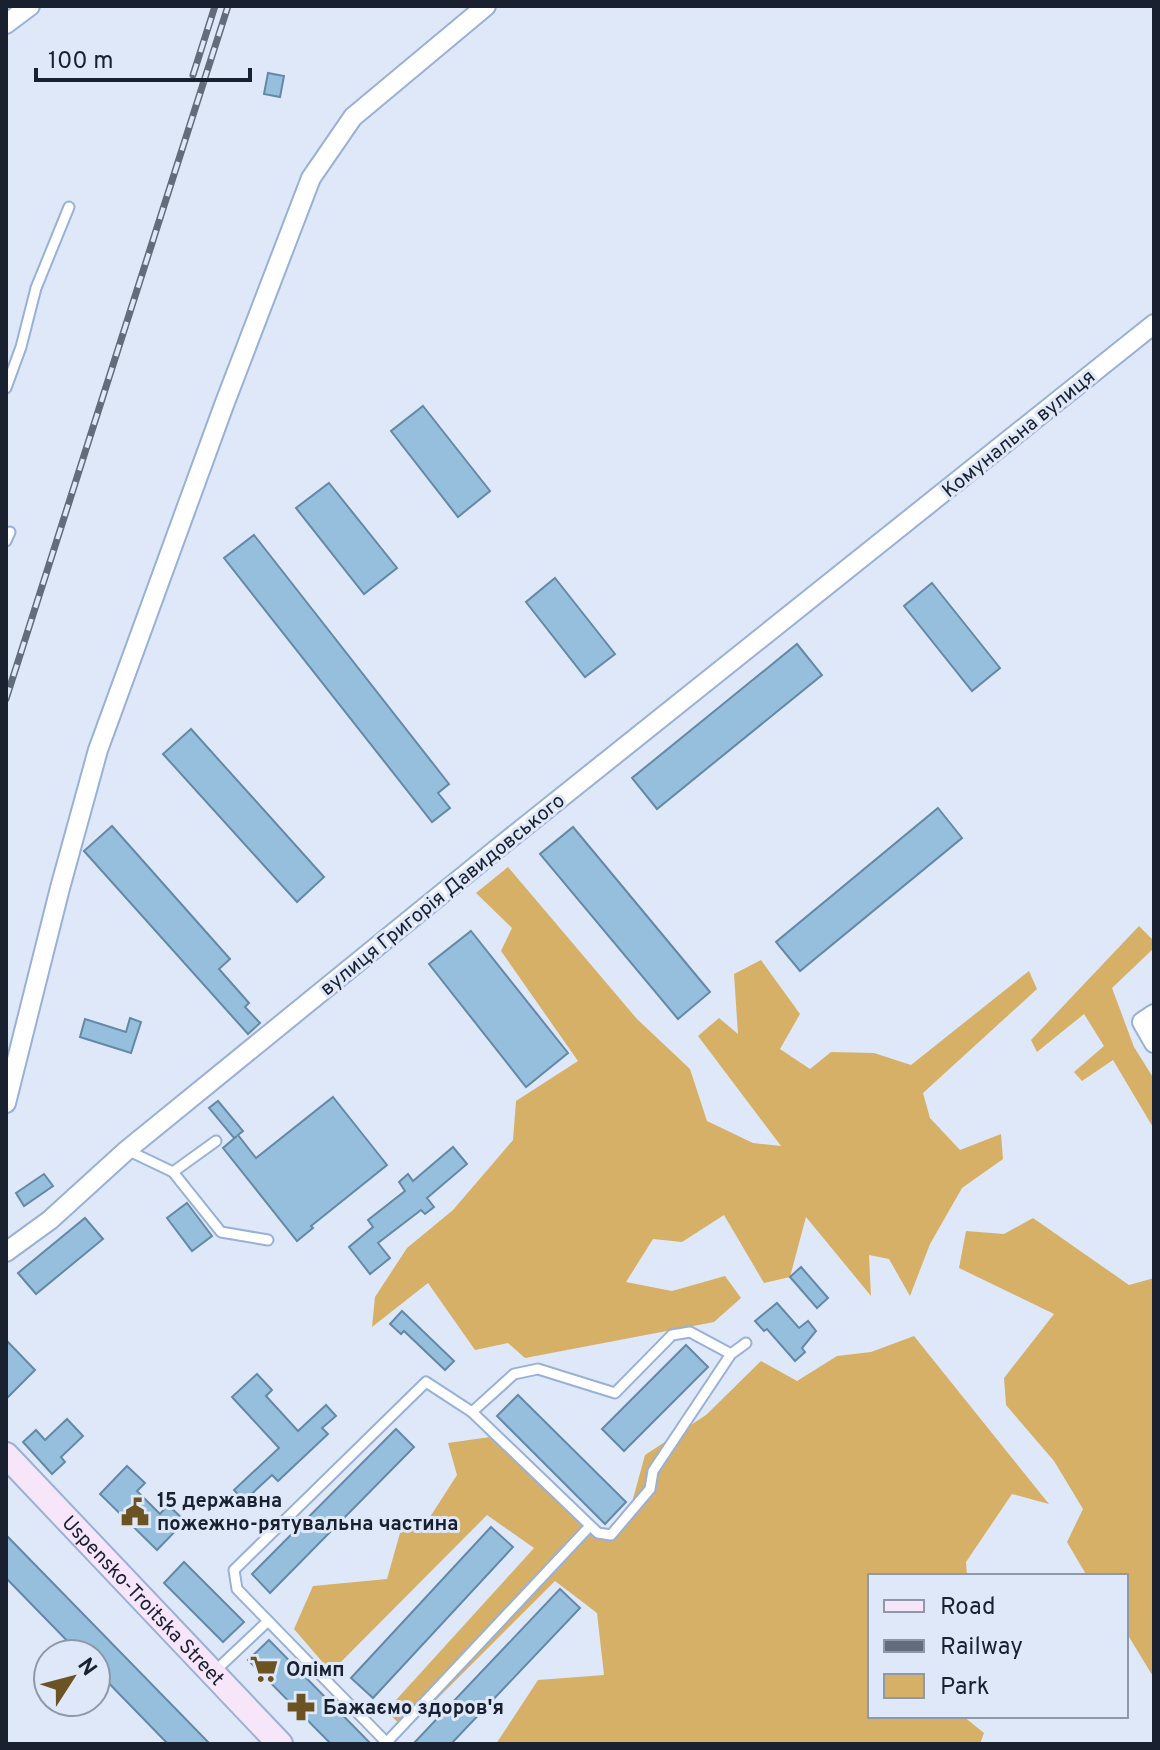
<svg xmlns="http://www.w3.org/2000/svg" width="1160" height="1750" font-family="Overpass,sans-serif">
<style>
.green{fill:#d6b067}
.building{fill:#96bfde;stroke:#6389a7;stroke-width:2}
.lines{fill:none;stroke-linecap:round;stroke-linejoin:round}
.lane-casing{stroke:#99b0d7;stroke-width:13}
.street-casing{stroke:#99b0d7;stroke-width:22}
.secondary-casing{stroke:#99b0d7;stroke-width:28}
.lane{stroke:#fff;stroke-width:9}
.street{stroke:#fff;stroke-width:18}
.secondary{stroke:#f7e6f9;stroke-width:24}
.rail-casing{stroke:#636c7b;stroke-width:7}
.rail{stroke:#dee8f8;stroke-width:4;stroke-dasharray:12;stroke-linecap:butt}
.labels{text-anchor:middle;stroke-width:6;stroke-linejoin:round;paint-order:stroke}
.street-label{font-size:20px;fill:#192130;stroke:#dee8f8}
.poi-label{font-size:20px;font-weight:bold;fill:#192130;stroke:#dee8f8;text-anchor:start}
</style>
<rect width="100%" height="100%" fill="#dee8f8"/>
<g class="green">
<polygon points="508,867 637,1019 690,1069 707,1121 753,1143 781,1146 698,1036 719,1018 738,1034 734,974 761,960 800,1014 780,1049 810,1069 831,1052 874,1053 911,1065 1029,971 1037,989 923,1093 930,1118 960,1150 1001,1134 1003,1159 962,1188 930,1244 910,1296 889,1259 869,1255 871,1296 806,1217 790,1277 764,1283 724,1215 682,1242 653,1239 626,1282 672,1291 725,1276 741,1298 714,1322 525,1358 508,1343 475,1350 428,1283 372,1327 375,1297 407,1248 453,1210 513,1140 516,1101 578,1061 501,951 512,928 476,893"/>
<polygon points="1139,926 1154,941 1154,948 1112,988 1134,1047 1154,1079 1154,1129 1113,1060 1082,1081 1074,1072 1104,1046 1084,1014 1037,1052 1031,1040"/>
<polygon points="1033,1218 1129,1285 1154,1278 1154,1678 1126,1632 1126,1576 1087,1576 1067,1542 1083,1509 1054,1461 1006,1405 1004,1378 1054,1314 959,1268 966,1231 1004,1234"/>
<polygon points="914,1336 1049,1504 1012,1494 966,1562 967,1576 870,1576 870,1716 963,1716 984,1733 980,1744 496,1744 538,1680 604,1675 597,1613 555,1581 406,1730 386,1711 534,1548 487,1515 331,1672 294,1629 313,1586 387,1579 402,1526 430,1517 457,1475 448,1443 497,1436 603,1536 625,1528 645,1455 706,1415 761,1361 797,1381 837,1356 871,1352"/>
</g>
<g class="building">
<polygon points="268,73 284,76 280,97 264,94"/>
<polygon points="423,406 490,491 458,517 391,431"/>
<polygon points="329,483 397,568 364,594 296,508"/>
<polygon points="254,535 449,784 438,793 450,808 432,822 224,558"/>
<polygon points="555,578 615,654 585,677 526,602"/>
<polygon points="932,583 1000,668 972,691 904,606"/>
<polygon points="797,644 822,675 657,809 632,778"/>
<polygon points="191,729 324,877 297,902 163,754"/>
<polygon points="938,808 962,838 800,971 776,942"/>
<polygon points="112,826 230,959 219,969 249,1003 245,1007 260,1023 248,1034 84,851"/>
<polygon points="573,827 710,992 678,1019 540,854"/>
<polygon points="471,931 568,1053 526,1087 429,964"/>
<polygon points="130,1018 141,1022 131,1053 80,1037 85,1019 126,1032"/>
<polygon points="333,1097 387,1165 311,1226 313,1228 297,1241 223,1148 237,1136 234,1138 209,1108 218,1101 243,1131 238,1135 256,1158"/>
<polygon points="453,1147 467,1164 427,1198 434,1207 425,1214 421,1210 378,1243 390,1258 370,1274 349,1247 373,1227 368,1220 405,1191 399,1182 408,1174 413,1181"/>
<polygon points="44,1174 53,1186 24,1206 16,1193"/>
<polygon points="187,1203 212,1236 192,1251 167,1218"/>
<polygon points="85,1218 103,1239 36,1294 18,1273"/>
<polygon points="801,1267 828,1298 817,1308 790,1277"/>
<polygon points="777,1303 799,1328 808,1321 816,1331 802,1348 805,1352 795,1361 767,1329 764,1331 755,1321"/>
<polygon points="402,1311 454,1361 445,1370 404,1331 401,1334 390,1324"/>
<polygon points="6,1340 35,1370 6,1399"/>
<polygon points="686,1345 708,1367 624,1451 602,1429"/>
<polygon points="257,1374 272,1390 266,1396 298,1431 326,1405 336,1416 322,1428 328,1434 278,1481 272,1475 244,1501 234,1490 279,1448 232,1397"/>
<polygon points="518,1395 626,1502 605,1524 497,1416"/>
<polygon points="67,1419 83,1436 61,1457 65,1462 52,1474 23,1442 36,1430 45,1440"/>
<polygon points="396,1429 414,1447 270,1593 252,1574"/>
<polygon points="127,1466 145,1483 137,1491 160,1514 168,1505 185,1521 157,1550 100,1494"/>
<polygon points="491,1527 513,1547 373,1698 351,1678"/>
<polygon points="6,1535 210,1744 168,1744 96,1670 96,1654 80,1654 6,1578"/>
<polygon points="184,1562 244,1622 223,1642 164,1583"/>
<polygon points="560,1589 580,1608 451,1744 413,1744"/>
<polygon points="269,1640 371,1744 331,1744 248,1660"/>
</g>
<g class="lines">
<defs>
<g id="lane">
<polyline points="6,388 21,347 36,288 69,207"/>
<polyline points="6,541 10,532"/>
<polyline points="127,1150 173,1172 221,1232 268,1240"/>
<polyline points="173,1172 216,1141"/>
<polyline points="472,1412 514,1374 538,1369 615,1393 672,1335 690,1332 731,1354"/>
<polyline points="215,1671 268,1621"/>
<polyline points="387,1742 590,1526"/>
<polyline points="388,1744 237,1589 234,1570 426,1382 472,1412 598,1533 611,1535 650,1489 653,1471 731,1354 746,1343"/>
</g>
<g id="street">
<polyline points="6,24 30,6"/>
<polyline points="1154,1014 1142,1022 1154,1043"/>
<polyline points="6,1103 60,888 98,750 224,405 311,178 353,117 486,6"/>
<polyline points="6,1252 50,1220 127,1150 498,848 1154,324"/>
</g>
<g id="secondary">
<path id="s1" d="M 6,1455 L 280,1744"/>
</g>
</defs>
<use href="#lane" class="lane-casing"/>
<use href="#street" class="street-casing"/>
<use href="#secondary" class="secondary-casing"/>
<use href="#lane" class="lane"/>
<use href="#street" class="street"/>
<use href="#secondary" class="secondary"/>
<defs>
<g id="rail">
<polyline points="193,75 215,6"/>
<polyline points="6,699 228,6"/>
</g>
</defs>
<use href="#rail" class="rail-casing"/>
<use href="#rail" class="rail"/>
</g>
<defs>
<symbol id="civic-bare" viewBox="-9 -9 18 18"><path d="M-.6-6.5H3V-4.5H.6V-3L4-1V1h2V6H-6V1h2V-1L-.6-3ZM-1.2 2.5V6h2.4V2.5Z" fill="#6b5324" stroke="#dee8f8" stroke-width="2.5" paint-order="stroke"/></symbol>
<symbol id="supermarket-bare" viewBox="-9 -9 18 18"><path d="M-6-5.5h2.5l.6 2H6L4.5 2H-2.5L-4.4-4H-6ZM-1.5 3.2a1.3 1.3 0 1 0 .1 0ZM3 3.2a1.3 1.3 0 1 0 .1 0Z" fill="#6b5324" stroke="#dee8f8" stroke-width="2.5" paint-order="stroke"/></symbol>
<symbol id="pharmacy-bare" viewBox="-9 -9 18 18"><path d="M-2-6h4v4h4v4h-4v4h-4v-4h-4v-4h4Z" fill="#6b5324" stroke="#dee8f8" stroke-width="2.5" paint-order="stroke"/></symbol>
</defs>
<g fill-rule="evenodd">
<use href="#civic-bare" x="115" y="1492" width="40" height="40"/>
<use href="#supermarket-bare" x="244" y="1649" width="40" height="40"/>
<use href="#pharmacy-bare" x="281" y="1687" width="40" height="40"/>
</g>
<g class="labels">
<g class="street-label">
<text transform="translate(1018 433) rotate(-39)" y="7">Комунальна вулиця</text>
<text transform="translate(442 894) rotate(-39)" y="7">вулиця Григорія Давидовського</text>
<text dy="7" stroke="none"><textPath href="#s1" startOffset="200">Uspensko-Troitska Street</textPath></text>
</g>
<g class="poi-label">
<text x="157" y="1507">15 державна<tspan x="157" dy="23">пожежно-рятувальна частина</tspan></text>
<text x="286" y="1676">Олімп</text>
<text x="323" y="1714">Бажаємо здоров'я</text>
</g>
</g>
<rect width="1160" height="1750" fill="none" stroke="#192130" stroke-width="16"/>
<rect x="868" y="1574" width="260" height="144" fill="#dee8f8" stroke="#8f98a8" stroke-width="2"/>
<rect x="884" y="1600" width="40" height="12" fill="#f7e6f9" stroke="#8f98a8" stroke-width="2"/>
<text x="940" y="1614" font-size="24" fill="#192130">Road</text>
<rect x="884" y="1640" width="40" height="12" fill="#636c7b" stroke="#8f98a8" stroke-width="2"/>
<text x="940" y="1654" font-size="24" fill="#192130">Railway</text>
<rect x="884" y="1674" width="40" height="24" fill="#d6b067" stroke="#8f98a8" stroke-width="2"/>
<text x="940" y="1694" font-size="24" fill="#192130">Park</text>
<g transform="translate(72 1678) rotate(54)"><circle r="38" fill="#dee8f8" stroke="#8f98a8" stroke-width="2"/>
<path d="M0-6L14 30L0 20L-14 30Z" fill="#6b5324"/>
<text y="-12" font-size="22" font-weight="bold" text-anchor="middle" fill="#192130">N</text>
</g>
<path d="M36 68v12h214v-12" fill="none" stroke="#192130" stroke-width="4"/>
<text x="48" y="68" font-size="24" fill="#192130" stroke="#dee8f8" stroke-width="6" paint-order="stroke">100 m</text>
</svg>
